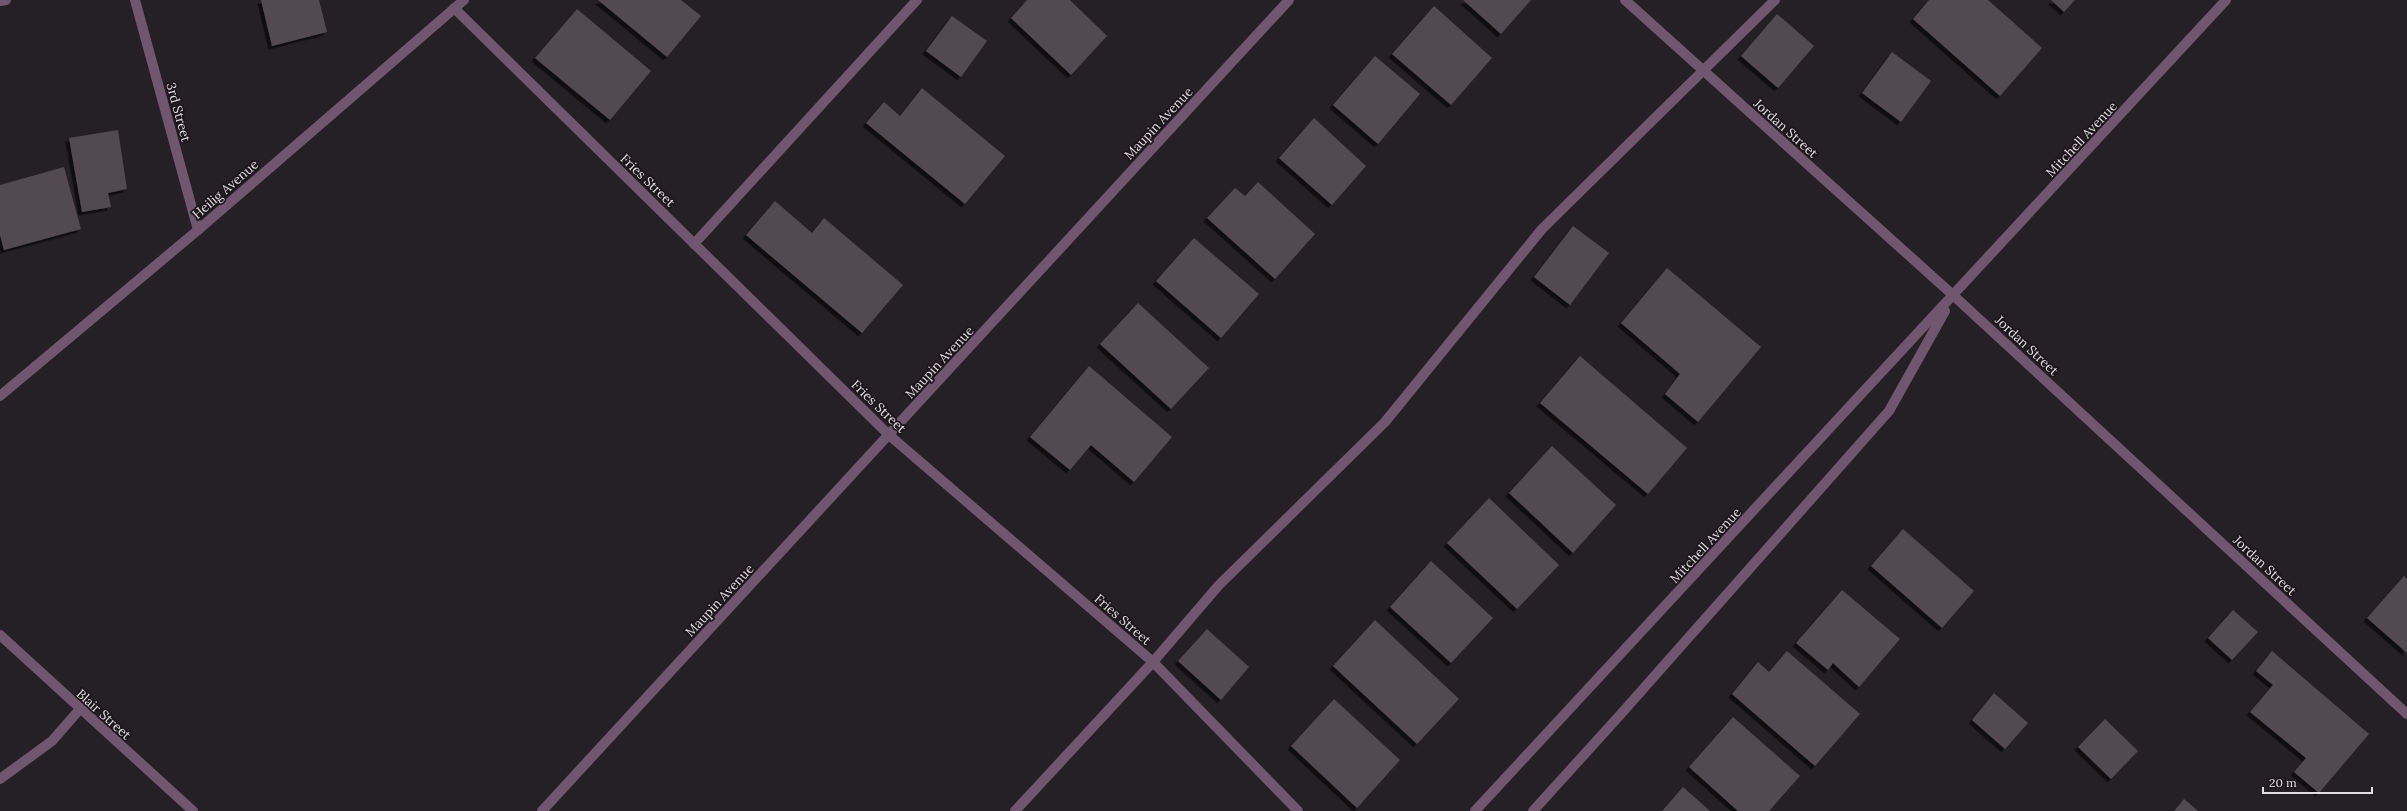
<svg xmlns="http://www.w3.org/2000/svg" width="2407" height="811" font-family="Lora,serif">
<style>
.building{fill:#514b51;filter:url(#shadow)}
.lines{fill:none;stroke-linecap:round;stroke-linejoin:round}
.lane{stroke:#70576f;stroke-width:10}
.street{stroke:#70576f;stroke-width:10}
.labels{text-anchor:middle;stroke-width:3.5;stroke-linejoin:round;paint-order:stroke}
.street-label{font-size:13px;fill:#e2dee1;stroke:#1c161c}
</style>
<defs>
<filter id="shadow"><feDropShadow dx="-3.5" dy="3.5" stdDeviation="0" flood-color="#0009"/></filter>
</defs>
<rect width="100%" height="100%" fill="#252025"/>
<g class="building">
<polygon points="261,0 319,0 327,32 272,46"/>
<polygon points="598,0 681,0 701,16 667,57"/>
<polygon points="1027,0 1070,0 1107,36 1071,75 1011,18"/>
<polygon points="1463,0 1531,0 1501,34"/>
<polygon points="1929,0 1988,0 2042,48 2000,96 1913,19"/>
<polygon points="2051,0 2075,0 2064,12"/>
<polygon points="1434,6 1492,58 1451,105 1392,54"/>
<polygon points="577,9 651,71 610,120 535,58"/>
<polygon points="1777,14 1814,46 1778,88 1741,56"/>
<polygon points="952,16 987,41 961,77 926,51"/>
<polygon points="1892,52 1931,81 1901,122 1862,93"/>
<polygon points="1375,56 1420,94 1378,144 1333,105"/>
<polygon points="922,88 1005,156 965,204 866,123 884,102 900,116"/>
<polygon points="1314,118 1366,166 1332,205 1279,158"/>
<polygon points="118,130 127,189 108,193 111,207 82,212 69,138"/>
<polygon points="64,167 81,229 4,250 0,235 0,185"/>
<polygon points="1258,182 1315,234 1275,279 1207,218 1235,188 1245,196"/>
<polygon points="775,201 812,233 824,218 903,285 862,333 746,235"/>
<polygon points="1573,226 1609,253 1570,305 1534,277"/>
<polygon points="1194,238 1259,294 1221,338 1156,281"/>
<polygon points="1667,268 1761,347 1698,422 1665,394 1680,374 1621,323"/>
<polygon points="1138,303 1209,368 1171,409 1100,344"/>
<polygon points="1580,356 1687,448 1648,494 1540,403"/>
<polygon points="1089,366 1172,437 1134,482 1091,445 1070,470 1030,437"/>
<polygon points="1552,446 1616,505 1573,553 1509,493"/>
<polygon points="1489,498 1559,565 1517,609 1447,543"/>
<polygon points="1903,529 1974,591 1942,628 1871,566"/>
<polygon points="1431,561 1493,618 1451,663 1390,607"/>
<polygon points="2404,576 2407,579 2407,653 2367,618"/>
<polygon points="1842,590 1900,639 1859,687 1833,663 1828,670 1796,643"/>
<polygon points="2233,610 2258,632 2232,660 2208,638"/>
<polygon points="1375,620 1459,699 1417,744 1333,666"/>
<polygon points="1207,629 1249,667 1221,700 1178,661"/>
<polygon points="1787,651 1860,714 1815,766 1732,694 1758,662 1769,672"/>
<polygon points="2272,651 2369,734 2319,793 2294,772 2306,758 2250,712 2273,685 2256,671"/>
<polygon points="1994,693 2028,723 2005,749 1972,720"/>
<polygon points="1334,699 1400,760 1357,808 1291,746"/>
<polygon points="1733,717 1800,776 1769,811 1738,811 1689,767"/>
<polygon points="2105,719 2138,751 2111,779 2078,747"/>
<polygon points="1683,787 1710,811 1662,811"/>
<polygon points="2184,799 2198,811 2174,811"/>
</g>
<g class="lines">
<g class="lane">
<polyline points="694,244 917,0"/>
<polyline points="0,779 52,741 80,709"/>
<polyline points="1015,811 1153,662 1219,585 1385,422 1542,229 1775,0"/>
</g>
<g class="street">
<polyline points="135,0 198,230"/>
<polyline points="1625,0 1954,296 2407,714"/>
<polyline points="0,1 6,0"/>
<polyline points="454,8 889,435 1153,662 1298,811"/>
<polyline points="0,396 198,230 464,0"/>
<polyline points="0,635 193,811"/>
<polyline points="542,811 1289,0"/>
<polyline points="1475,811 2226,0"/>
<polyline points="1533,811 1620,715 1889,411 1945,311"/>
</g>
</g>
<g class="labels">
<g class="street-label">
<text transform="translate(179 112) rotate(75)" y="5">3rd Street</text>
<text transform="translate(1158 123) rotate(-47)" y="5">Maupin Avenue</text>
<text transform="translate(1786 128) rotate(42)" y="5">Jordan Street</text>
<text transform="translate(2081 139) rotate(-47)" y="5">Mitchell Avenue</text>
<text transform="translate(648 180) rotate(44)" y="5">Fries Street</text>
<text transform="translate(225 189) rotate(-41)" y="5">Heilig Avenue</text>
<text transform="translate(2027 345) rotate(43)" y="5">Jordan Street</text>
<text transform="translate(939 362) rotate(-47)" y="5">Maupin Avenue</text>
<text transform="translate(879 406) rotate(44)" y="5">Fries Street</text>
<text transform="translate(1705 545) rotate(-47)" y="5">Mitchell Avenue</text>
<text transform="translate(2265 565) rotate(43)" y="5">Jordan Street</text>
<text transform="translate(719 600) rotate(-47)" y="5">Maupin Avenue</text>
<text transform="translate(1123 619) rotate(41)" y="5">Fries Street</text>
<text transform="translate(104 714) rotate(42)" y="5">Blair Street</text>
</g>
</g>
<path d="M2263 787v6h109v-6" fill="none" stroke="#e2dee1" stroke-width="2"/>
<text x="2269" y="787" font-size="12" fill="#e2dee1" stroke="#1c161c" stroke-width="3" paint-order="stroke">20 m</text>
</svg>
